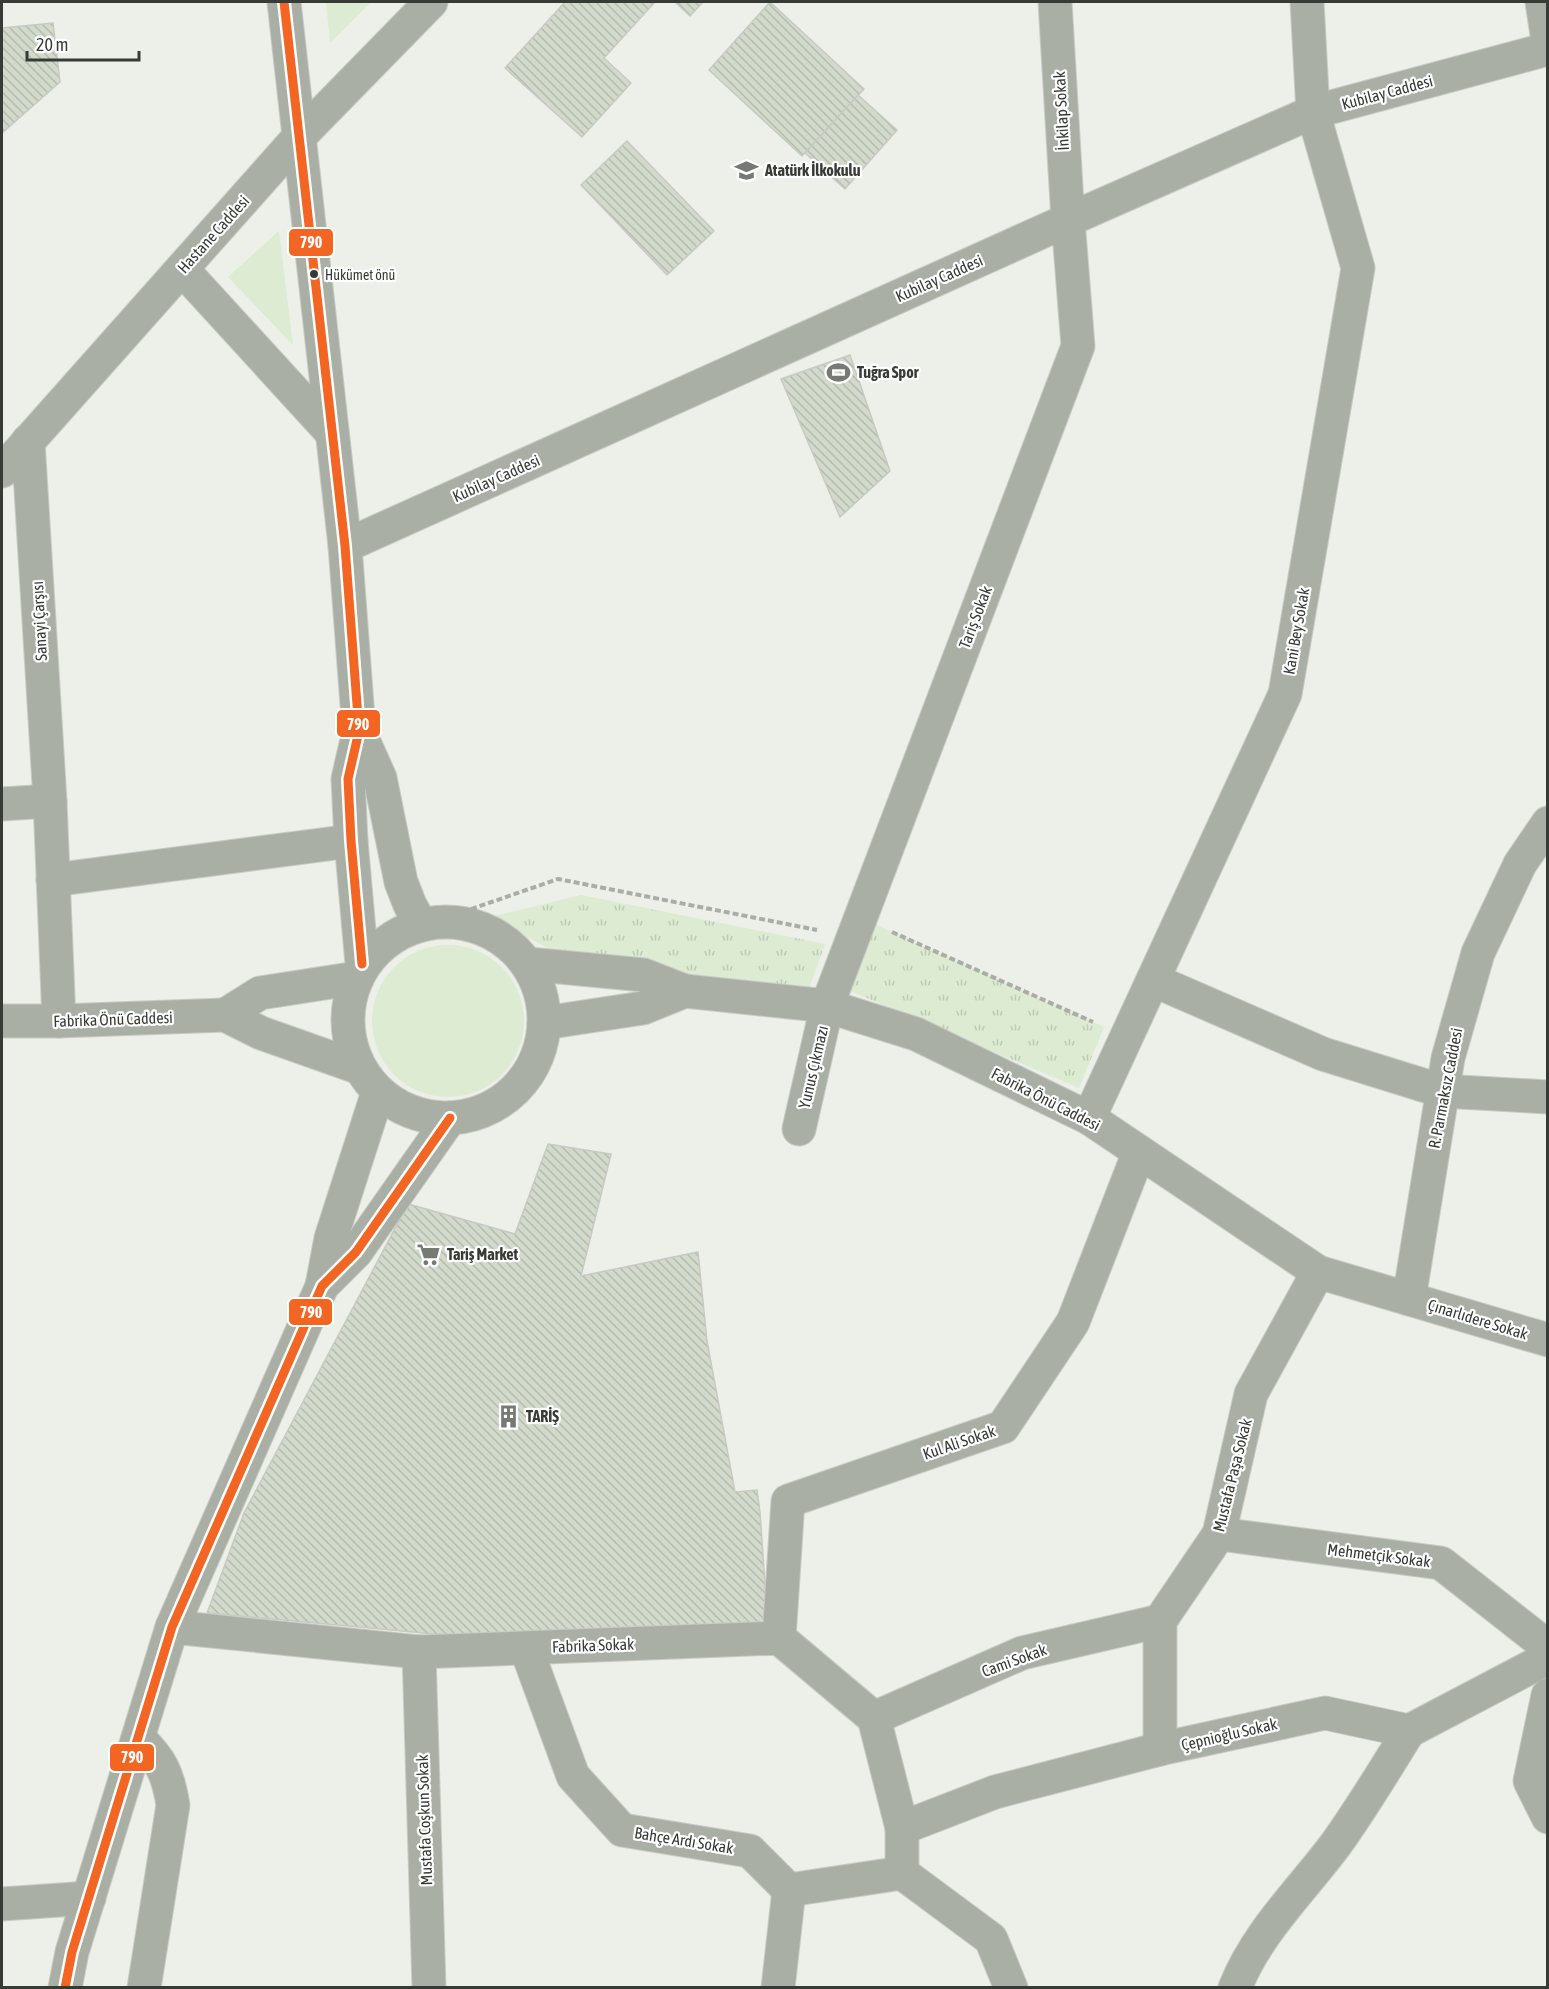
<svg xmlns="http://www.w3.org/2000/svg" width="1549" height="1989" font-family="'Asap Condensed',sans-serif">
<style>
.grass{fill:#dcebd1}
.park{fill:url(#park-tufts)}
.building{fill:url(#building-back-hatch);stroke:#c7cac4;stroke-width:1.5}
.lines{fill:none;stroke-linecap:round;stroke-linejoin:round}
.minor-casing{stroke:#c8cbc5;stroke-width:35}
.tertiary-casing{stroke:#c8cbc5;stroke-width:35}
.path{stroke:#a9ada6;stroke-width:4;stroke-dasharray:6 3;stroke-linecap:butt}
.minor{stroke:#aaafa6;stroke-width:33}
.tertiary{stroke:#aaafa6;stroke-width:33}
.bus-1-casing{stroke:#fff;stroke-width:14}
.bus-1{stroke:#f26522;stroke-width:9}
.bus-dot{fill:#373b35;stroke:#fff;stroke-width:2}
.labels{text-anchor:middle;stroke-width:4.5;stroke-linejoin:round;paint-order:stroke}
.bus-label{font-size:14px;fill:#373b35;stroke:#fff;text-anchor:start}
.street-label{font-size:16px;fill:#373b35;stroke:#fff}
.poi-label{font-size:16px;font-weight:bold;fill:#373b35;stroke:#fff;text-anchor:start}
.line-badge{stroke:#fff;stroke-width:2}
.badge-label{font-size:16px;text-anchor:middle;font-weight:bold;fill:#fff}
</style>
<defs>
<pattern id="park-tufts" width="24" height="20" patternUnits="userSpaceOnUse" patternTransform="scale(1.5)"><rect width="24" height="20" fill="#dcebd1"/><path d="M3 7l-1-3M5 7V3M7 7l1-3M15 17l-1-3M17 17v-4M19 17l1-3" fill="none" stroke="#bdcab4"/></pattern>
<pattern id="building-back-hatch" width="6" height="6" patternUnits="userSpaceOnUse" patternTransform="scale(1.5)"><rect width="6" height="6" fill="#d1dacb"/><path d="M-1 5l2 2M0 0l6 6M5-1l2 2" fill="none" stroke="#b4bcaf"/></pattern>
</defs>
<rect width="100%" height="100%" fill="#ecf0e8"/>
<g class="grass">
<polygon points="326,2 371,2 330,43"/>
<polygon points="279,231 293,345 228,277"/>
<circle cx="448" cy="1021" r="76"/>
</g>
<g class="park">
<polygon points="581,895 825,944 809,988 574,962 490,917"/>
<polygon points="870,922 1104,1027 1079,1088 841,987"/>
</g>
<g class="building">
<polygon points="565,2 655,2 604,58 631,83 582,137 505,68"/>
<polygon points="675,2 703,2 690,16"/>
<polygon points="770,2 864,89 802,156 709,70"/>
<polygon points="53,23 60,82 2,133 2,28"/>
<polygon points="858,95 897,130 845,189 805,153"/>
<polygon points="627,141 714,231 667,275 581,185"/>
<polygon points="850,355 890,471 840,517 781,379"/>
<polygon points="548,1144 611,1154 581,1276 698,1252 707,1341 735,1492 757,1490 760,1512 768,1628 477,1638 207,1613 244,1513 408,1204 515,1234"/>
</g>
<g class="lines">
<defs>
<g id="minor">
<polyline points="1542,2 1548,41"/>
<polyline points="182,269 332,433"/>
<polyline points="28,441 50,801 59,1021"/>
<polyline points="345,546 1068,220 1313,112 1548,49"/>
<polyline points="2,804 50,801"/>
<polyline points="53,880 351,841"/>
<polyline points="1153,980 1323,1054 1442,1091 1548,1097"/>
<polyline points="1089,1118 1285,694 1358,268 1313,112"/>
<polyline points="799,1129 827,1006 1078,346 1068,220 1055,2"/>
<polyline points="1219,1534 1441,1563 1548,1647"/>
<polyline points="172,1627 419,1652 779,1638 874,1718 902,1828 902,1873 991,1939 1011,1988"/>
<polyline points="779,1638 788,1501 1003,1427 1073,1322 1139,1152"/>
<polyline points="526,1648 573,1776 622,1830 750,1851 789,1890 902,1873"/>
<polyline points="419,1652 429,1988"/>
<polyline points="1548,1695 1530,1781 1548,1817"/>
<polyline points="874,1718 1022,1653 1160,1621"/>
<path d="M 138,1738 C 161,1759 168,1774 173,1805 L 144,1988"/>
<polyline points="1160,1749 1160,1621 1219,1534 1251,1394 1318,1272"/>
<polyline points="902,1828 995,1792 1160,1749 1325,1713 1409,1731 1548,1658"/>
<polyline points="778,1988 789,1890"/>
<path d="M 1235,1988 C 1257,1932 1301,1891 1336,1844 C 1362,1808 1385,1769 1409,1731"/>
</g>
<g id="tertiary">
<polyline points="284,2 345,546 359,731 348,779 351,841 362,964"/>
<polyline points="1307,2 1313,112"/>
<polyline points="2,471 299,137 431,2"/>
<polyline points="359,731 380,778 401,882 410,905 421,925"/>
<circle cx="446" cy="1020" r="98"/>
<polyline points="528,964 644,975 685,991 827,1006 916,1034 1089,1118 1318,1272 1548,1340"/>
<polyline points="225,1015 260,993 357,978"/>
<polyline points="2,1021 59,1021 225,1015 261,1033 360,1068"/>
<polyline points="544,1023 643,1008 685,991"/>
<polyline points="322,1286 331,1238 378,1092"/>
<polyline points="1409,1299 1448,1058 1478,953 1520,864 1548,823"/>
<polyline points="2,1904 89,1898"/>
<polyline points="65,1988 72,1952 172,1627 322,1286 356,1252 450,1118"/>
</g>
</defs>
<use href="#minor" class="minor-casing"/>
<use href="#tertiary" class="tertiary-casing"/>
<g class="path">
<polyline points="454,915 558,879 817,930"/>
<polyline points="892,932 1093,1022"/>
</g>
<use href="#minor" class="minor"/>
<use href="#tertiary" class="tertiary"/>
<defs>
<g id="bus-1">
<polyline points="284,2 345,546 359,731 348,779 351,841 362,964"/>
<polyline points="65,1988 72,1952 172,1627 322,1286 356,1252 450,1118"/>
</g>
</defs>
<use href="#bus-1" class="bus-1-casing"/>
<use href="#bus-1" class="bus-1"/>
</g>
<defs>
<symbol id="school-bare" viewBox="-9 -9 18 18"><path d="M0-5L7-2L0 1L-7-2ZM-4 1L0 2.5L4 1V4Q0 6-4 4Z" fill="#767a74" stroke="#fff" stroke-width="2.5" paint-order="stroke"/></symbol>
<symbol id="stadium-bare" viewBox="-9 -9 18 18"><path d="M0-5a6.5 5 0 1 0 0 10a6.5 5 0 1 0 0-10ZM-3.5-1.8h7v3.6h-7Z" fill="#767a74" stroke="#fff" stroke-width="2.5" paint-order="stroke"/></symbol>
<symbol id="supermarket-bare" viewBox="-9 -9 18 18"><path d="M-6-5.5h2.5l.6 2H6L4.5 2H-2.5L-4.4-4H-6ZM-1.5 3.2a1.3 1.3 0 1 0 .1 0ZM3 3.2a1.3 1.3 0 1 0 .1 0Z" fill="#767a74" stroke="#fff" stroke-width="2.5" paint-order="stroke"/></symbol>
<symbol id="building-bare" viewBox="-9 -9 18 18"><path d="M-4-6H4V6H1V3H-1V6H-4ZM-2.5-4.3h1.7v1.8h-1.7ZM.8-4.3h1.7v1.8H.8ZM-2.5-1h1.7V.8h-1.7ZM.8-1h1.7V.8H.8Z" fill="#767a74" stroke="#fff" stroke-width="2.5" paint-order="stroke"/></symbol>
</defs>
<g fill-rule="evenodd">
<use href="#school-bare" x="730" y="154" width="33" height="33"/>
<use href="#stadium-bare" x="822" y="356" width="33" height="33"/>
<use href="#supermarket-bare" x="412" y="1238" width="33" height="33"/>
<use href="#building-bare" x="492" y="1400" width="33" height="33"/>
</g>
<circle class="bus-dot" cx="314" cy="274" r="5"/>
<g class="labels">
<g class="bus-label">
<text x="325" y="280">Hükümet önü</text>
</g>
<g class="street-label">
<text transform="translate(1387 92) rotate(-15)" y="6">Kubilay Caddesi</text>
<text transform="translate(1061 111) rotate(-93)" y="6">İnkilap Sokak</text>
<text transform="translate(213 234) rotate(-48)" y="6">Hastane Caddesi</text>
<text transform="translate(939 278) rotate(-24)" y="6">Kubilay Caddesi</text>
<text transform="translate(496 478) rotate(-24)" y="6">Kubilay Caddesi</text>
<text transform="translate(975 617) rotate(-69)" y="6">Tariş Sokak</text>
<text transform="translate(39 621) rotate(-93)" y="6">Sanayi Çarşısı</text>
<text transform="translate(1296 631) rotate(-80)" y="6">Kani Bey Sokak</text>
<text transform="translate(113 1019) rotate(-2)" y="6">Fabrika Önü Caddesi</text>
<text transform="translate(813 1067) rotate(-77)" y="6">Yunus Çıkmazı</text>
<text transform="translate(1445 1088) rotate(-79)" y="6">R. Parmaksız Caddesi</text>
<text transform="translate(1046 1099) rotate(27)" y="6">Fabrika Önü Caddesi</text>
<text transform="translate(1478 1319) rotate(17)" y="6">Çınarlıdere Sokak</text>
<text transform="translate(959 1442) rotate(-19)" y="6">Kul Ali Sokak</text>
<text transform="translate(1232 1475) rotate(-76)" y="6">Mustafa Paşa Sokak</text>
<text transform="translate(1379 1555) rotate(7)" y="6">Mehmetçik Sokak</text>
<text transform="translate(593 1645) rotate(-2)" y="6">Fabrika Sokak</text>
<text transform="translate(1014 1660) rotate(-20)" y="6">Cami Sokak</text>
<text transform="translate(1229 1734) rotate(-13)" y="6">Çepnioğlu Sokak</text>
<text transform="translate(424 1820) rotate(-92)" y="6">Mustafa Coşkun Sokak</text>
<text transform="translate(684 1840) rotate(9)" y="6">Bahçe Ardı Sokak</text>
</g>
<g class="poi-label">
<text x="765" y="176">Atatürk İlkokulu</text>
<text x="857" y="378">Tuğra Spor</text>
<text x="447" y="1260">Tariş Market</text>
<text x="526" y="1422">TARİŞ</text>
</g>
</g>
<g class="line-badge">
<rect x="288" y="228" width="46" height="29" rx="6" fill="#f26522"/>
<rect x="336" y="709" width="45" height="29" rx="6" fill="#f26522"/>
<rect x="288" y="1298" width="45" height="28" rx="6" fill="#f26522"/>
<rect x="109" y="1743" width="46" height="29" rx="6" fill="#f26522"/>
</g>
<g class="badge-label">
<text x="311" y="248">790</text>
<text x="358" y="730">790</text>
<text x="311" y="1318">790</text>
<text x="132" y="1763">790</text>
</g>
<rect width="1549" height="1989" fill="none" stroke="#373b35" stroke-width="6"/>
<path d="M27 51v9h112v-9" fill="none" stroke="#373b35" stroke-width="3"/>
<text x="36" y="51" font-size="18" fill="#373b35" stroke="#ffffff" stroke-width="4.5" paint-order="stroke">20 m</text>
</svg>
